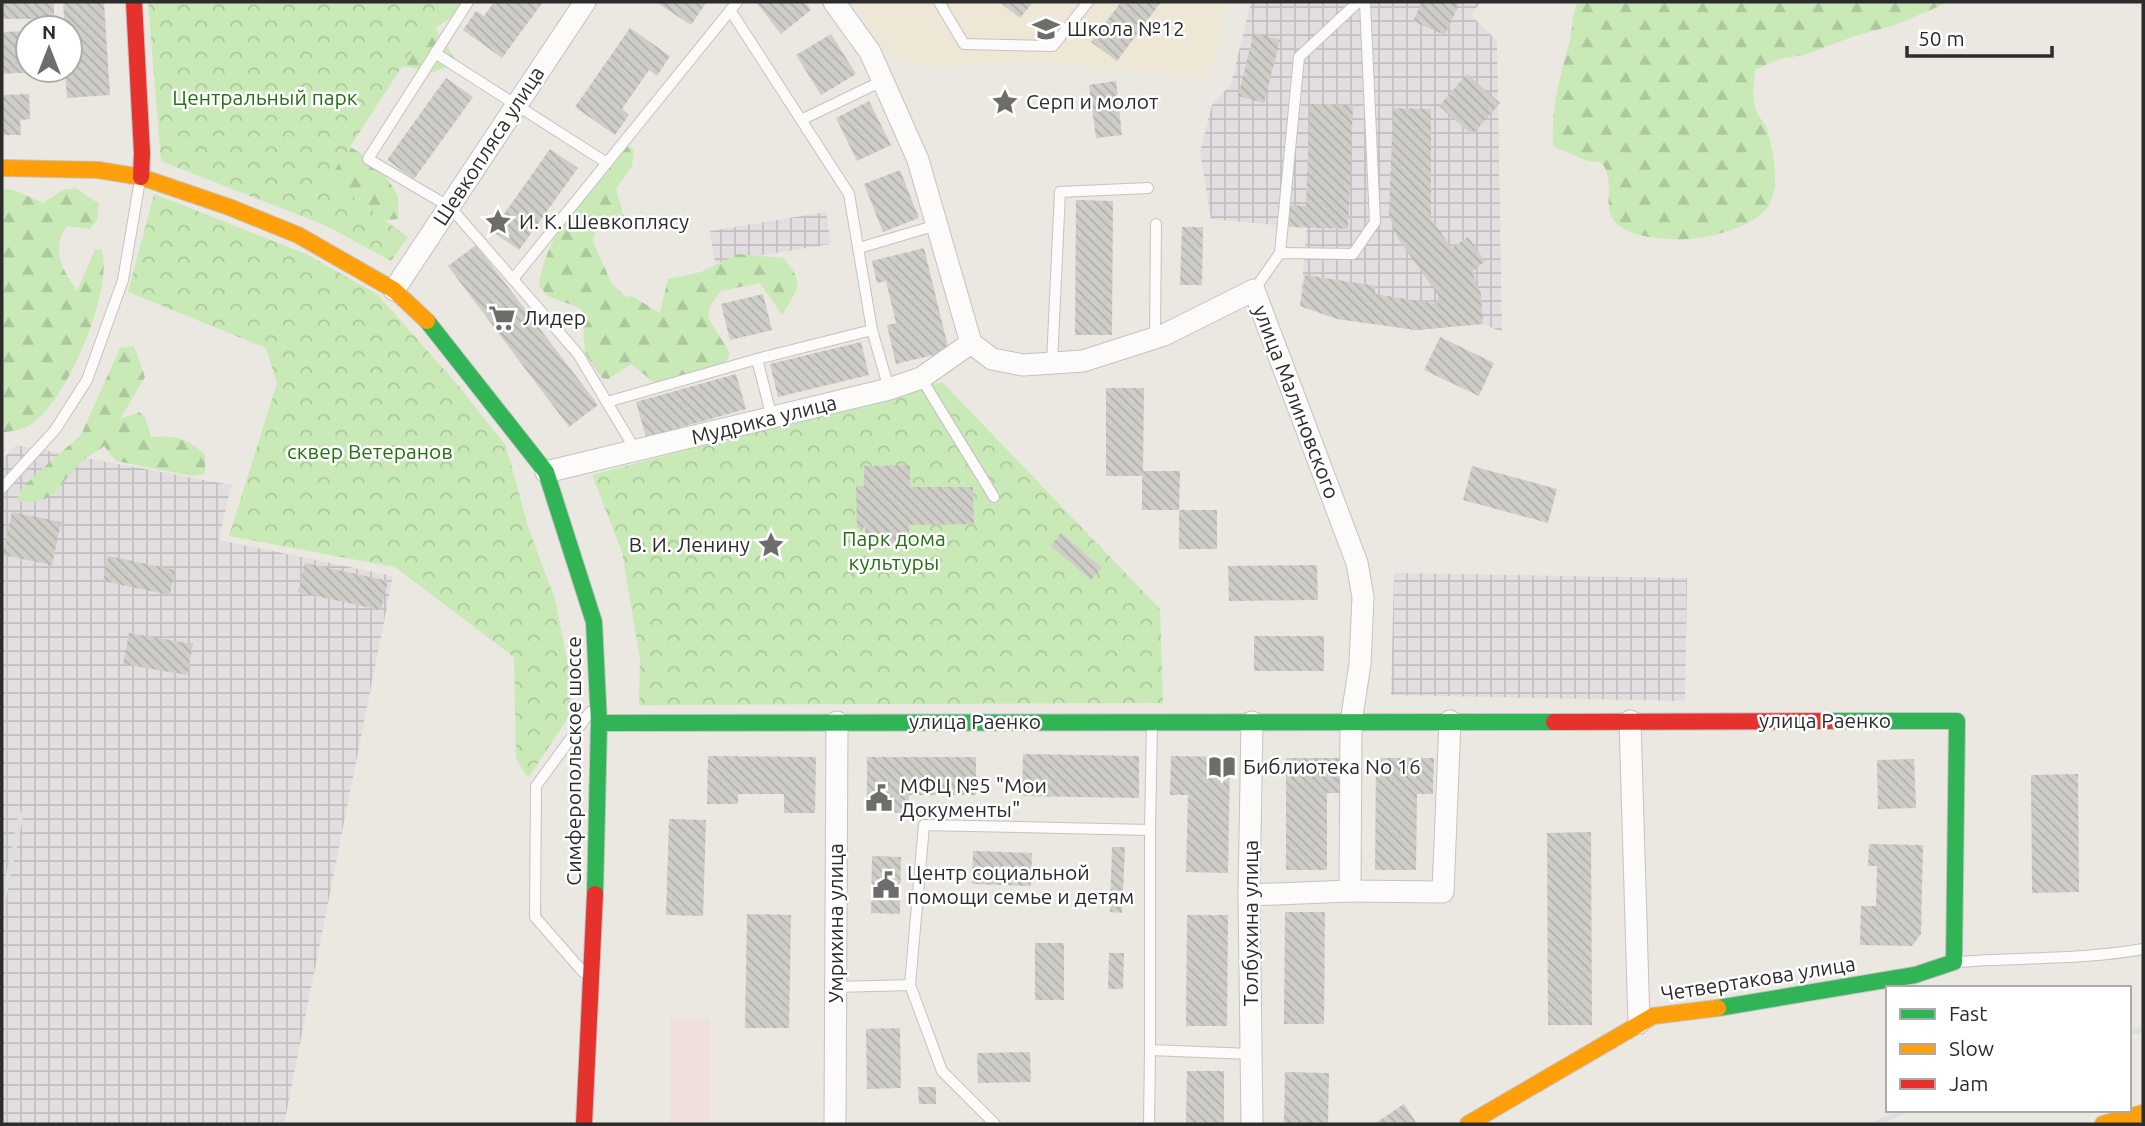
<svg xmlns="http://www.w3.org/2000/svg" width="2145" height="1126" font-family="Ubuntu,sans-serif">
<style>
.industrial{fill:url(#industrial-grid)}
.education{fill:#efe7d5}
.medical{fill:#f1dfdd}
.forest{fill:url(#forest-firs)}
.park{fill:url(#park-crowns)}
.building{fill:url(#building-back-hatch)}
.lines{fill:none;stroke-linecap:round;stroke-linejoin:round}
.lane-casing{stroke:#c4c3c3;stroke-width:12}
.street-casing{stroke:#c4c3c3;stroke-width:23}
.fast-casing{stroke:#c4c3c3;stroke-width:18}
.slow-casing{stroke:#c4c3c3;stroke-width:18}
.jam-casing{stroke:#c4c3c3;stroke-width:18}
.lane{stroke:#fcfbfa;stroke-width:10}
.street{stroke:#fcfbfa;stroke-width:21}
.fast{stroke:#30b455;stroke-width:16}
.slow{stroke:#ff9f0a;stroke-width:16}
.jam{stroke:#e5322d;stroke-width:16}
.rail{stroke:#dededf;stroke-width:5}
.labels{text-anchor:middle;stroke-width:5;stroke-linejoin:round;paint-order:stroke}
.poi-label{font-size:21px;fill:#2c2c2c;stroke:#fff;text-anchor:start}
.park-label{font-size:21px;fill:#237113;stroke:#fff}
.street-label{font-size:21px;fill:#2c2c2c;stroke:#fff}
</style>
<defs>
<pattern id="industrial-grid" width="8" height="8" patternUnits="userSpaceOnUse" patternTransform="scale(1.75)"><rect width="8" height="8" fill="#e2dee0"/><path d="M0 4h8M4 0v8" fill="none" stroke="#c2bfc0"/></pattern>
<pattern id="forest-firs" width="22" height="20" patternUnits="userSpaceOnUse" patternTransform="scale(1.75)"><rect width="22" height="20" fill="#c9e9b7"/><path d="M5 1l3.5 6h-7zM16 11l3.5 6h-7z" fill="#adc89e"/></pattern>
<pattern id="park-crowns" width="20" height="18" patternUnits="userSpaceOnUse" patternTransform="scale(1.75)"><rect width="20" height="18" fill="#c9e9b7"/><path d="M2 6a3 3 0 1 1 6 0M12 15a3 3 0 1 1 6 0" fill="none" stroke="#adc89e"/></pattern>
<pattern id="building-back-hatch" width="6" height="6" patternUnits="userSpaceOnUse" patternTransform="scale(1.75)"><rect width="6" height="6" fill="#cfcdc8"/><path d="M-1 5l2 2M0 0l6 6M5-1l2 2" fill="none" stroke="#b2b0ac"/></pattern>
</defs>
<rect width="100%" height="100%" fill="#ebe7e1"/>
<g class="industrial">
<polygon points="1251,2 1481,2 1471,15 1497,41 1502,332 1483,324 1416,330 1337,319 1300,306 1307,228 1211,219 1200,152 1212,105 1231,84"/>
<polygon points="826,212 831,244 715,263 710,231"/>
<polygon points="16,445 231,485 219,540 393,576 284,1124 2,1124 2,460"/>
<polygon points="1394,573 1687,578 1685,701 1391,695"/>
</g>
<polygon class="education" points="853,2 1228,2 1209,78 1030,61 934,67 890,56"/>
<rect class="medical" x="670" y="1019" width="40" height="103"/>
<g class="forest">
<polygon points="300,2 467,2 465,9 435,28 457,62 434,72 397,65 348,145 380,167 398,196 398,219 374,221 316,191"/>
<path d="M 1578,2 L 1949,2 L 1895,25 L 1855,36 L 1804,55 L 1779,59 L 1755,70 C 1754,84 1751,100 1757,113 C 1762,121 1767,126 1769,136 C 1774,157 1781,191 1766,209 C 1751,228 1709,238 1687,239 C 1667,240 1629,238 1615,222 C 1601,206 1617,182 1601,162 L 1587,161 L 1553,146 C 1551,109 1559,80 1569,44 C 1573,31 1571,15 1578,2 Z"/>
<path d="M 619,139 L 634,150 L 632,166 L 616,189 L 624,217 L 619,222 L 600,222 L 592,240 L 612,284 L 627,298 L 630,295 L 660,313 L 668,279 L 701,272 L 738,254 L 783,258 C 806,284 798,288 782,315 L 760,283 L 721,291 L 710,306 L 708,318 L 730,353 L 726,362 L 655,383 L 631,364 L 608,379 L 602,378 L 585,353 L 582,309 L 548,296 L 539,286 C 541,245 594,172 619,139 Z"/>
<path d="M 2,188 L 16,191 L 43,203 L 63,190 L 76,188 L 99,204 L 97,220 L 90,229 L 67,226 C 50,249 63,271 77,291 L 95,250 L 101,249 C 116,286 65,408 28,426 C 21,430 10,431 2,433 Z"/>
<path d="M 134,346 L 145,377 L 120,419 L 139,412 L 145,417 L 151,437 C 174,435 189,438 205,455 L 205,474 L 192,476 L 116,461 L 104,446 C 97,452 87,456 81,463 C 53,488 62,503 17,502 L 21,489 L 34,476 L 81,435 L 120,348 Z"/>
</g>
<g class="park">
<polygon points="148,2 444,2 329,179 408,237 391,261 327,226 161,161"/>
<polygon points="154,194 306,254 377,294 457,384 506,446 528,527 555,599 572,686 568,718 528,778 516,759 514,657 395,567 229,536 277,383 266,348 128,292"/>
<polygon points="942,382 1160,609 1163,703 639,705 640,659 622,552 592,475"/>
</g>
<g class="building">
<rect x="2" y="2" width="52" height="17"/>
<polygon points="63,2 104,2 110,95 67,98 65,70 70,70 70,28 65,28"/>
<polygon points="494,2 543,2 502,58 463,30 476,11 484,16"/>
<polygon points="656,2 704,2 706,3 691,25"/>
<polygon points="756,2 805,2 811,10 781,34"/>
<polygon points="999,2 1033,2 1020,18"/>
<polygon points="1121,2 1161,2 1117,61 1091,42"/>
<polygon points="1422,2 1460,2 1445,35 1413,21"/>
<polygon points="630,28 670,56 657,76 649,70 622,109 629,115 615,135 575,107"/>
<polygon points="28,31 28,70 34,70 34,72 2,74 2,32"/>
<polygon points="1254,33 1280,40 1264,103 1238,96"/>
<polygon points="831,34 856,74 821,95 796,55"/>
<polygon points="1467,74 1500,103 1472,135 1439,106"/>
<polygon points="446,78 473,97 414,179 387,160"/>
<polygon points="1116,81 1122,135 1096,138 1089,85"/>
<polygon points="29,94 30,119 20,120 21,135 2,135 2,95"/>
<polygon points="869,101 891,145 857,161 836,118"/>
<polygon points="1310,104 1353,105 1348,229 1289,227 1290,205 1306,206"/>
<polygon points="1393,108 1431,109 1431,219 1452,248 1468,237 1485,261 1472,272 1481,294 1483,324 1416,330 1337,319 1300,306 1305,275 1376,286 1375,294 1437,304 1438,295 1397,237 1389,215"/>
<polygon points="550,149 578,168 519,250 492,231"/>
<polygon points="900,170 919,218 883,232 864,184"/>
<polygon points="1076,200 1113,201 1112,335 1075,335"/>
<polygon points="1182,227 1203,227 1202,285 1180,285"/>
<polygon points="476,245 598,405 569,427 448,266"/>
<polygon points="924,248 949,351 896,364 887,325 896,323 886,281 877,283 872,261"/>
<polygon points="763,294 772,330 730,340 721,304"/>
<polygon points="1440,337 1494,363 1479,396 1424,370"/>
<polygon points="861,342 869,375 778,397 770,364"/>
<polygon points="736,374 746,409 646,437 636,402"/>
<polygon points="1106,388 1144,388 1143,471 1180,471 1179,510 1217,510 1217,549 1179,549 1179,510 1142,510 1142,476 1106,476"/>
<polygon points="910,465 910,487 973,487 974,524 909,525 909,548 866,549 865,527 857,528 856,486 864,486 864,466"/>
<polygon points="1472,466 1557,489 1548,523 1463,500"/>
<polygon points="12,512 61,522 52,565 3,555"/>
<polygon points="1061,533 1102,568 1091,580 1051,546"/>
<polygon points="108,556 175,570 170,595 103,581"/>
<polygon points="305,563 388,581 381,610 298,592"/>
<polygon points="1317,565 1318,600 1229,601 1228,566"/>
<polygon points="129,633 193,644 187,675 123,664"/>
<rect x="1254" y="636" width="70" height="35"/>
<polygon points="1023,754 1139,756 1139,798 1022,796"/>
<polygon points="708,756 816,757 815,813 784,813 784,794 738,794 738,804 707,804"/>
<polygon points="1171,756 1230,757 1228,873 1186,872 1188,795 1170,795"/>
<polygon points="867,757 976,757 976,795 909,795 909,813 867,812"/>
<polygon points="1286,758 1346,758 1346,793 1327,793 1327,870 1286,870"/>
<polygon points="1376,758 1434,758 1433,794 1417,794 1416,870 1375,870"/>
<polygon points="1914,759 1916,808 1878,809 1877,760"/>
<polygon points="2078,774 2079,892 2032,893 2031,775"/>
<polygon points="669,819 706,820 703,916 666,915"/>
<polygon points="1591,832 1592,1025 1548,1025 1547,833"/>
<polygon points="1869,844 1923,845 1921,934 1912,946 1860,945 1861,906 1876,906 1877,866 1868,866"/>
<polygon points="1112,847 1125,847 1122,913 1110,912"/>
<polygon points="973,851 1032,853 1031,886 972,884"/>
<polygon points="872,856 901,857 900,914 871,913"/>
<polygon points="1285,912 1325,912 1324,1024 1284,1024"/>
<polygon points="747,914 791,915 789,1028 745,1028"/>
<polygon points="1187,915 1228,915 1227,1026 1186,1026"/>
<rect x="1035" y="943" width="29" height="57"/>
<polygon points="1109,953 1124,953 1123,989 1108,989"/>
<polygon points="900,1028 901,1088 867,1089 866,1029"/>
<polygon points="1030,1052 1031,1082 978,1083 977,1053"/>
<polygon points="1187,1071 1224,1071 1224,1124 1186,1124"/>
<polygon points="1285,1072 1329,1073 1328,1124 1284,1124"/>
<polygon points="918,1087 936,1087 936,1104 919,1104"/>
<polygon points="1404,1104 1417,1124 1374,1124"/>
</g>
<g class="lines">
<defs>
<g id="lane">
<polyline points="468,2 368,159 450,207 578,354 636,451"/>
<polyline points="939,2 964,44 1053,46 1088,2"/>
<polyline points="730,10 849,194 872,330"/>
<polyline points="435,53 607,163"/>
<polyline points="801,120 882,81"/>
<polyline points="859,248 937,225"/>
<polyline points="1280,253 1299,57 1358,2"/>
<polyline points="513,279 737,2"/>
<polyline points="1254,290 1280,253 1353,254 1375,222 1365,2"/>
<polyline points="1155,338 1156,224"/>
<polyline points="757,359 872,330 889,389"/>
<polyline points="1052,363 1060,192 1148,188"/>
<polyline points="921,378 994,497"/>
<polyline points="607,402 757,359 772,418"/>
<polyline points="2,488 55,430 87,380 123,280 140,180"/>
<polyline points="1150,830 1152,724"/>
<path d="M 1957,962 C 2019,957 2083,960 2143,949"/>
<polyline points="583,972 535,917 536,786 590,712"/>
<polyline points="910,985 942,1071 995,1124"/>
<polyline points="836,987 910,985 924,825 1150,830 1150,1050 1251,1054"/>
<polyline points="1149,1124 1150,1050"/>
</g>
<g id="street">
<polyline points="834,2 870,52 918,160 971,343 992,359 1023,365 1083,361 1164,335 1254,290 1357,563 1363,597 1360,664 1351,722 1350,891 1249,895"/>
<polyline points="394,290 585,2"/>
<polyline points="546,472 889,389 921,378 971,343"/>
<polyline points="1630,721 1639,1023"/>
<polyline points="1350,891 1443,892 1450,721"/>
<polyline points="835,1124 837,722"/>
<polyline points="1252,1124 1249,895 1252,722"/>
</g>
<g id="fast">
<polyline points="427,321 546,472 594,622 599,723 595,894"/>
<polyline points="599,723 1554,722"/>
<polyline points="1718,1008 1915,975 1954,962 1957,721 1829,721"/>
</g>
<g id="slow">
<polyline points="2,168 98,170 141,177 229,207 298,235 394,290 427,321"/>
<polyline points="1468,1124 1653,1016 1718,1008"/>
<polyline points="2103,1124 2143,1113"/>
</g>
<g id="jam">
<polyline points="134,2 142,153 141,177"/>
<polyline points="1554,722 1829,721"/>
<polyline points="584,1124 595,894"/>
</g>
</defs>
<use href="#lane" class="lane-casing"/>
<use href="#street" class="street-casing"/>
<use href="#fast" class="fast-casing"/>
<use href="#slow" class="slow-casing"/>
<use href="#jam" class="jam-casing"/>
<use href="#lane" class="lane"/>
<use href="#street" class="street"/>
<use href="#fast" class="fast"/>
<use href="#slow" class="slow"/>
<use href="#jam" class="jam"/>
<g class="rail">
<polyline points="2,907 21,814"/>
<polyline points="2129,1033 2143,1029"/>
<polyline points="1874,1124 1907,1110"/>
</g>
</g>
<defs>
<symbol id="school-bare" viewBox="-9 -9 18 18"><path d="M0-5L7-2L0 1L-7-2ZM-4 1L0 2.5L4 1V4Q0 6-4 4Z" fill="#6f6d6b" stroke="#fff" stroke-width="2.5" paint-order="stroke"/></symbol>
<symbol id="sight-bare" viewBox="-9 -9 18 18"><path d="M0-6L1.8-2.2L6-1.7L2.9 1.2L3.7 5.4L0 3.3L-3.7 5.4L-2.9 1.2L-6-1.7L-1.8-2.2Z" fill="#6f6d6b" stroke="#fff" stroke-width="2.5" paint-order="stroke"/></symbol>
<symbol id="supermarket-bare" viewBox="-9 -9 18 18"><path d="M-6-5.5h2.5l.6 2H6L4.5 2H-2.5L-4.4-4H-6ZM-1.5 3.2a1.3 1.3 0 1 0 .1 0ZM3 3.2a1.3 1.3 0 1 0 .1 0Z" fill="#6f6d6b" stroke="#fff" stroke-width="2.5" paint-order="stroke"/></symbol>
<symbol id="library-bare" viewBox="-9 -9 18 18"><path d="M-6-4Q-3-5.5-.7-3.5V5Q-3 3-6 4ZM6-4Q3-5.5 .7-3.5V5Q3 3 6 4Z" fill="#6f6d6b" stroke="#fff" stroke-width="2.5" paint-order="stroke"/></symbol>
<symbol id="civic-bare" viewBox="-9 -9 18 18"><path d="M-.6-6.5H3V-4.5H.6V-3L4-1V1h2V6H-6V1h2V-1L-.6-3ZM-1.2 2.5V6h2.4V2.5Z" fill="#6f6d6b" stroke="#fff" stroke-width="2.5" paint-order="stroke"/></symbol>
</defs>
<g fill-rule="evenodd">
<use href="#school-bare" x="1027" y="10" width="38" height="38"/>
<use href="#sight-bare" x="986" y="83" width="38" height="38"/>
<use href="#sight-bare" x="479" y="203" width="38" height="38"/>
<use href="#supermarket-bare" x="483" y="299" width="38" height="38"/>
<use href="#sight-bare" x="752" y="526" width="38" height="38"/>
<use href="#library-bare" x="1203" y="748" width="38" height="38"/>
<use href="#civic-bare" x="860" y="779" width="38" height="38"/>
<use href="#civic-bare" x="867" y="866" width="38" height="38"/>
</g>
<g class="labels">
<g class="poi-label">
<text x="1067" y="36">Школа №12</text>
<text x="1026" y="109">Серп и молот</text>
<text x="519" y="229">И. К. Шевкоплясу</text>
<text x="523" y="325">Лидер</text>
<text x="750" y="552" text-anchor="end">В. И. Ленину</text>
<text x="1243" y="774">Библиотека No 16</text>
<text x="900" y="793">МФЦ №5 "Мои<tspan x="900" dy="24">Документы"</tspan></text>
<text x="907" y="880">Центр социальной<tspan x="907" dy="24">помощи семье и детям</tspan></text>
</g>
<g class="park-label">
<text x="265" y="105">Центральный парк</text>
<text x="370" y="459">сквер Ветеранов</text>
<text x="894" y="546">Парк дома<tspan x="894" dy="24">культуры</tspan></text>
</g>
<g class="street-label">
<text transform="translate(489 146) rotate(-57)" y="7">Шевкопляса улица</text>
<text transform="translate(1296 402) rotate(69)" y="7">улица Малиновского</text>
<text transform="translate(764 420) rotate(-14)" y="7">Мудрика улица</text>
<text x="1825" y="728">улица Раенко</text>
<text x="975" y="729">улица Раенко</text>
<text transform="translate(574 761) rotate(-90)" y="7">Симферопольское шоссе</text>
<text transform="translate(836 923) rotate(-90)" y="7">Умрихина улица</text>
<text transform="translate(1251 923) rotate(-90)" y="7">Толбухина улица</text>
<text transform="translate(1758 979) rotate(-9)" y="7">Четвертакова улица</text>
</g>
</g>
<rect width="2145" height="1126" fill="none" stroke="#2c2c2c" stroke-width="7"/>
<rect x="1886" y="986" width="245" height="126" fill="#ffffff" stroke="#ababab" stroke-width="2"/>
<rect x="1900" y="1009" width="35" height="10" fill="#30b455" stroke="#ababab" stroke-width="2"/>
<text x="1949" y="1021" font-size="21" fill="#2c2c2c">Fast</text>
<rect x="1900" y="1044" width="35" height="10" fill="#ff9f0a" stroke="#ababab" stroke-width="2"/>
<text x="1949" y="1056" font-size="21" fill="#2c2c2c">Slow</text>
<rect x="1900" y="1079" width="35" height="10" fill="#e5322d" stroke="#ababab" stroke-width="2"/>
<text x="1949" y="1091" font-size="21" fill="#2c2c2c">Jam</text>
<g transform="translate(49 49)"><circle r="33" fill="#ffffff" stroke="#ababab" stroke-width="2"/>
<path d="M0-5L12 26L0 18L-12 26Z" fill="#6f6d6b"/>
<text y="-10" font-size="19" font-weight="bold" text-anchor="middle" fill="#2c2c2c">N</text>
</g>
<path d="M1907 46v10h145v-10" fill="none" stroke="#2c2c2c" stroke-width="3.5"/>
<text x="1918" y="46" font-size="21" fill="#2c2c2c" stroke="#ffffff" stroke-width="5" paint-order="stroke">50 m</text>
</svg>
